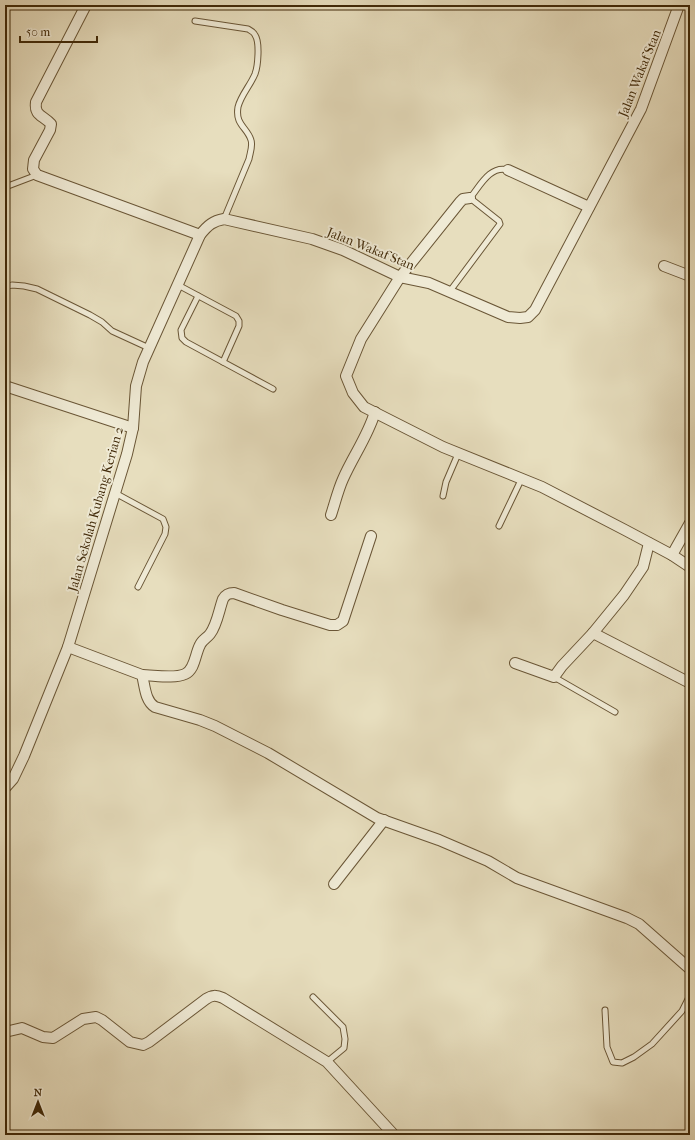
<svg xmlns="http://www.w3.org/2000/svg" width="695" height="1140" font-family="'IM FELL French Canon',serif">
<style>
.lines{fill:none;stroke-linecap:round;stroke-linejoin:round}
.lane-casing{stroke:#6a5636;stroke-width:7}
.street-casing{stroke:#6a5636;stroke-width:12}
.lane{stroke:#efead5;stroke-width:5}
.street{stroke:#efead5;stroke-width:10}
.labels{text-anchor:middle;stroke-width:4;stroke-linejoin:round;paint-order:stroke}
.street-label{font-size:13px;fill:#402908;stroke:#efead5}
</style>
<rect width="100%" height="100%" fill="#e7debe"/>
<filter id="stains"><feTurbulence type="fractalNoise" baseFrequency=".005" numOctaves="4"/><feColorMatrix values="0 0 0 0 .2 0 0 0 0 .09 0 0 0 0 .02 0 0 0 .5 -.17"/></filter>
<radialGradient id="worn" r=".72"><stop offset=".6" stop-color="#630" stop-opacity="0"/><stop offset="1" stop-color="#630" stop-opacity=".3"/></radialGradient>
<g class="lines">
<defs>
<g id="lane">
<path d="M 195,21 L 248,29 C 251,31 254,32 255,35 C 260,42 258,66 255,74 C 250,86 241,95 238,107 C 235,125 247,127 251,140 C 253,146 250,153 249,159 L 224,219"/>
<polyline points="8,186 37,175"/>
<polyline points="178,285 236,316 239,321 239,326 223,362"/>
<polyline points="5,287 12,285 24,286 37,289 90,315 102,322 112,331 149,348"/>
<path d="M 450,291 L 500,224 L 499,221 L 470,198 C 480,186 490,165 508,170"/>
<polyline points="198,296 181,330 182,338 186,342 273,389"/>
<polyline points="115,493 163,519 166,527 165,534 138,587"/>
<polyline points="443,496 446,482 458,454"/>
<polyline points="499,526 521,480"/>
<polyline points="554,677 615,712"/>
<polyline points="313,997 343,1027 345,1039 344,1048 327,1062"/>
<polyline points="605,1010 607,1047 613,1062 622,1063 634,1057 652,1044 682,1011 690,995"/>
</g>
<g id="street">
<path d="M 85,5 L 85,7 L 36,102 C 34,116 43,115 51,124 L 50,130 L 34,160 L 33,169 L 37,175 L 200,235"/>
<polyline points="508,170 589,207"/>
<polyline points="470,198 463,199 460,202 400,277 361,339 346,376 353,393 364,407 443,447 542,487 625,530 672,555 690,567"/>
<polyline points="664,266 690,276"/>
<polyline points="5,386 133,428"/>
<path d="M 331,515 C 335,503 338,490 343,479 C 353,456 368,436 375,412"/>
<polyline points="672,555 690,523"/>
<polyline points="593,633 690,683"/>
<path d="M 68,647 L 142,675 C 145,686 145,701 155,707 L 200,720 L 215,726 L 268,753 L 377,818 L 439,840 L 488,861 L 517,878 L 627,918 L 639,924 L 690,969"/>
<polyline points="515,663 554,677 562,666 593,633 624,595 643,567 649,543"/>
<path d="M 142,675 C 153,675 175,679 185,674 C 195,670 195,654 200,645 C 202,640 207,638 210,634 C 217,625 219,610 223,599 C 226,594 229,593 234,593 L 282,610 L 330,625 L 337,625 L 343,621 L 371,536"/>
<path d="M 5,788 L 13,779 L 24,756 L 68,647 L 127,454 L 133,428 L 136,386 L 143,362 L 200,235 C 208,225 213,221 224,219 L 312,239 L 343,250 L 400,277 L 429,283 L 508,317 L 520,318 L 528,317 L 535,310 L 641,109 L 679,5"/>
<polyline points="334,884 384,820"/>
<path d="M 5,1032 L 22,1028 L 43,1037 L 53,1038 L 83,1019 L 96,1017 L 102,1020 L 130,1042 L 143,1045 L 149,1042 L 206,999 C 212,995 216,995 223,998 L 327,1062 L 394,1135"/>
<polyline points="5,1133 7,1135"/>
</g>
</defs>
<use href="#lane" class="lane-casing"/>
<use href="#street" class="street-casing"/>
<use href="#lane" class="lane"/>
<use href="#street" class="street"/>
</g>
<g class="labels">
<g class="street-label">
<text transform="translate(639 73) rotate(-68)" y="5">Jalan Wakaf Stan</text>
<text transform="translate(371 248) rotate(22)" y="5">Jalan Wakaf Stan</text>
<text transform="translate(95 509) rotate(-74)" y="5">Jalan Sekolah Kubang Kerian 2</text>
</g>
</g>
<rect width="695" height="1140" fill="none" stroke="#e7debe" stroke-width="20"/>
<rect x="6" y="6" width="683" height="1128" fill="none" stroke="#402908" stroke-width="2"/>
<rect x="10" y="10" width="675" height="1120" fill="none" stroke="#402908"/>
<g transform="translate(38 1102)" stroke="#efead5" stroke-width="3" paint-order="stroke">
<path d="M0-3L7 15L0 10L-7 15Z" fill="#402908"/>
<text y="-6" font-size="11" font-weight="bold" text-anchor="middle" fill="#402908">N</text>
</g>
<path d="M20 36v6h77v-6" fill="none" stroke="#402908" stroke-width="2"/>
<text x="26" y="36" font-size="12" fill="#402908" stroke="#efead5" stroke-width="3" paint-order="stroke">50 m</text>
<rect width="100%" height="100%" filter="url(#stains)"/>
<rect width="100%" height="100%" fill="url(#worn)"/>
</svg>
